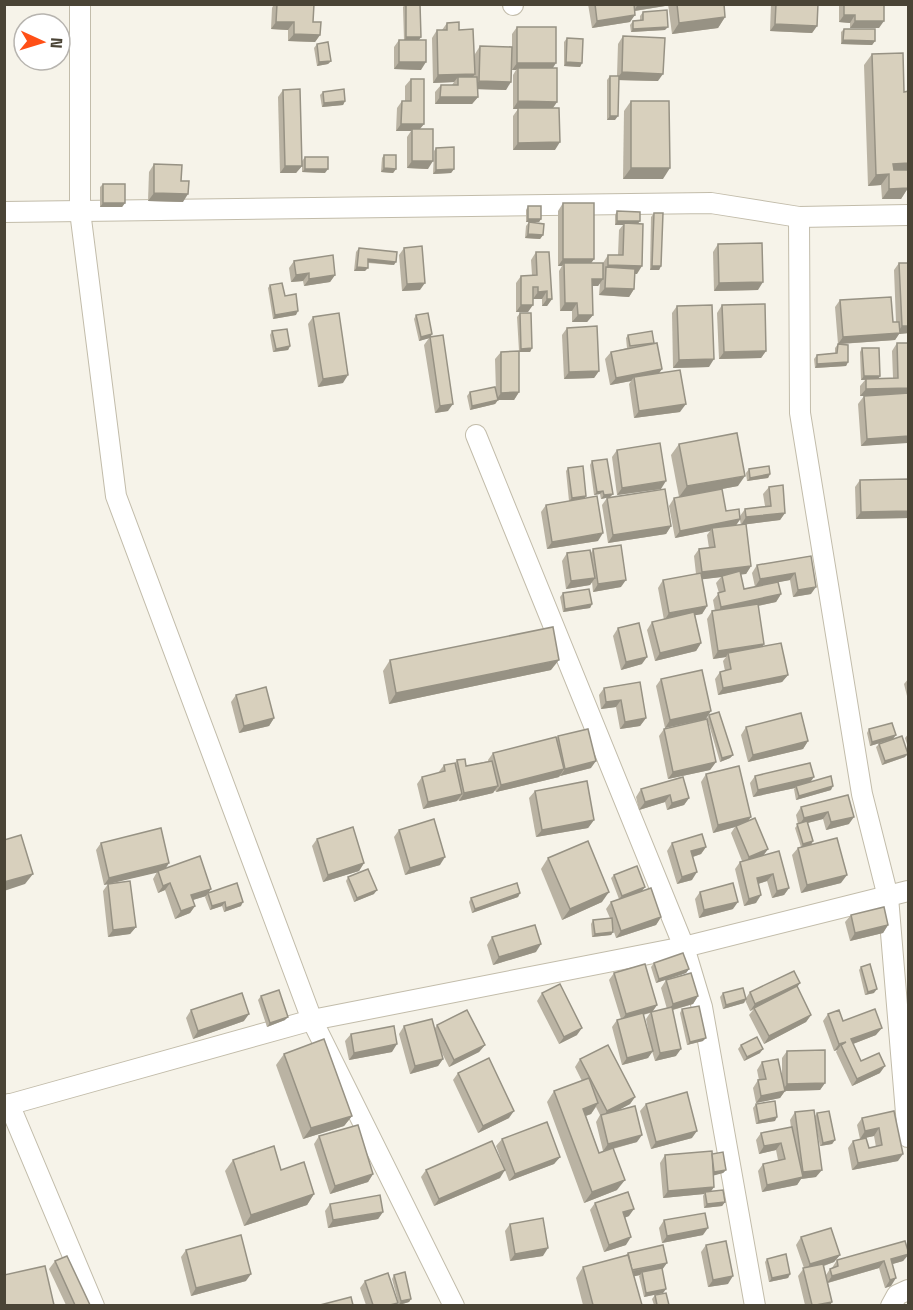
<svg xmlns="http://www.w3.org/2000/svg" width="913" height="1310" font-family="'Space Grotesk',sans-serif">
<style>
.lines{fill:none;stroke-linecap:round;stroke-linejoin:round}
.street-casing{stroke:#c2bcaa;stroke-width:22}
.street{stroke:#fff;stroke-width:20}
.wall{fill:#bab3a3;fill-rule:evenodd}
.shaded-wall{fill:#979284}
.building{fill:#d8d0bd;stroke:#979284;stroke-width:1.5}
</style>
<rect width="100%" height="100%" fill="#f6f3e9"/>
<g class="lines">
<defs>
<g id="street">
<polyline points="80,4 80,211 116,496 312,1020 454,1306"/>
<polyline points="513,4 513,5"/>
<polyline points="4,212 711,203 799,217 908,215"/>
<polyline points="799,217 800,413 862,794 888,897 908,1137"/>
<polyline points="476,435 684,947 702,1007 755,1306"/>
<polyline points="9,1104 94,1306"/>
<polyline points="4,1106 312,1020 684,947 908,891"/>
<polyline points="891,1306 897,1295 908,1290"/>
</g>
</defs>
<use href="#street" class="street-casing"/>
<use href="#street" class="street"/>
</g>
<g class="wall">
<polygon points="274,4 314,4 313,22 320,35 315,42 288,41 288,30 271,29 272,8"/>
<polygon points="405,4 420,4 421,37 419,40 421,70 394,69 394,47 399,40 404,40 403,7"/>
<polygon points="588,4 666,4 665,6 635,11 630,22 592,28"/>
<polygon points="668,4 724,4 725,17 718,28 672,34"/>
<polygon points="771,4 818,4 817,26 812,33 770,31"/>
<polygon points="839,4 884,4 879,28 850,28 850,23 839,22"/>
<polygon points="643,12 665,30 631,32 630,25 633,21 640,21 640,16"/>
<polygon points="447,23 459,30 474,61 475,54 480,46 512,47 512,34 517,27 553,68 557,102 553,108 555,150 513,150 513,116 518,109 513,109 513,75 516,70 512,70 506,90 477,89 478,97 472,104 435,104 435,92 441,85 452,85 454,82 433,83 432,38 437,30 442,30"/>
<polygon points="844,29 875,41 872,45 841,44 841,32"/>
<polygon points="623,36 658,81 619,80 615,120 607,120 607,80 610,76 617,76 618,44"/>
<polygon points="567,38 582,63 580,67 564,66 564,42"/>
<polygon points="317,44 331,61 328,64 317,66 314,48"/>
<polygon points="872,54 904,92 908,188 901,199 882,199 881,185 868,186 864,65"/>
<polygon points="411,79 424,124 420,129 428,169 407,168 407,137 411,131 396,131 397,108 402,101 405,101 405,86"/>
<polygon points="283,90 302,166 296,173 280,173 278,97"/>
<polygon points="323,92 345,101 343,105 322,107 320,95"/>
<polygon points="631,101 663,179 623,179 624,111"/>
<polygon points="436,148 454,169 451,173 433,174 434,151"/>
<polygon points="384,155 396,169 393,173 381,172 382,158"/>
<polygon points="305,157 325,173 302,172 302,161"/>
<polygon points="154,164 181,181 183,202 148,201 149,172"/>
<polygon points="103,184 125,203 122,207 100,207 100,187"/>
<polygon points="563,203 594,259 591,263 603,263 608,255 618,255 619,230 623,225 615,225 615,215 617,211 638,224 637,274 634,274 634,289 629,297 599,295 600,283 598,286 592,286 593,315 587,322 572,322 572,311 560,311 559,271 562,266 558,266 558,211"/>
<polygon points="528,206 541,219 539,222 526,222 526,210"/>
<polygon points="654,213 661,266 659,270 650,270 651,217"/>
<polygon points="529,222 543,235 540,239 525,238 526,226"/>
<polygon points="718,244 758,290 714,291 713,252"/>
<polygon points="359,248 394,265 368,263 365,271 354,271 356,252"/>
<polygon points="404,248 420,290 402,291 399,255"/>
<polygon points="536,252 552,299 547,306 542,306 542,299 533,299 528,312 516,312 516,283 521,276 532,275 531,260"/>
<polygon points="294,261 335,275 330,282 304,286 303,281 291,282 289,268"/>
<polygon points="899,263 909,263 909,333 899,334 895,340 841,344 848,362 846,366 815,368 814,359 817,355 835,353 835,348 838,344 835,307 840,300 893,322 896,322 894,270"/>
<polygon points="270,285 296,315 273,319 268,288"/>
<polygon points="722,305 766,351 761,358 719,359 717,313"/>
<polygon points="677,306 709,367 673,368 672,313"/>
<polygon points="520,313 532,348 530,352 519,352 519,392 514,400 498,400 495,404 470,410 467,396 470,392 496,392 495,359 501,352 519,351 517,317"/>
<polygon points="416,315 430,337 448,411 435,413 424,345 429,338 419,341 414,319"/>
<polygon points="313,317 343,383 318,387 308,324"/>
<polygon points="567,328 599,371 594,378 564,379 562,335"/>
<polygon points="272,331 290,346 288,350 273,352 270,335"/>
<polygon points="628,335 654,343 662,369 659,373 680,412 634,418 629,384 631,381 610,385 605,359 611,352 627,348 626,338"/>
<polygon points="897,343 909,343 909,391 907,393 909,442 861,446 858,404 864,396 860,396 860,386 865,380 861,380 860,352 862,348 880,376 878,378 893,378 892,351"/>
<polygon points="679,444 738,486 679,497 671,455"/>
<polygon points="617,450 661,489 617,495 612,457"/>
<polygon points="592,461 613,494 610,497 601,499 600,494 594,495 590,465"/>
<polygon points="568,468 585,498 598,541 547,549 541,512 546,505 569,501 566,471"/>
<polygon points="749,469 770,474 768,478 747,481 746,473"/>
<polygon points="909,479 909,518 856,519 855,487 860,480"/>
<polygon points="769,487 785,513 780,520 741,525 740,520 736,525 751,566 746,574 741,574 744,589 770,584 755,587 752,573 757,565 811,556 811,594 793,597 790,580 778,582 781,594 776,602 758,606 764,644 762,646 788,675 782,682 718,695 715,679 720,672 725,671 723,661 726,657 713,659 707,619 712,611 715,611 713,600 719,593 716,583 721,577 702,579 707,606 702,614 695,615 701,643 696,651 655,661 647,630 652,622 664,620 658,588 663,580 696,574 694,556 699,549 709,548 707,535 710,531 675,538 669,506 674,498 726,511 740,516 745,509 765,506 763,494"/>
<polygon points="607,498 671,526 666,534 608,543 602,505"/>
<polygon points="593,549 621,587 593,592 592,582 590,585 566,589 562,561 567,553 591,553"/>
<polygon points="563,593 592,604 590,608 563,612 560,597"/>
<polygon points="618,628 642,664 621,670 613,636"/>
<polygon points="390,660 551,670 389,704 383,671"/>
<polygon points="909,678 909,704 904,684"/>
<polygon points="661,679 706,719 665,728 656,686"/>
<polygon points="640,682 646,718 640,726 620,729 616,707 601,709 599,695 604,688"/>
<polygon points="236,695 274,718 269,726 239,733 231,702"/>
<polygon points="709,715 733,755 730,758 720,762 707,718"/>
<polygon points="746,727 808,741 803,749 748,762 741,735"/>
<polygon points="664,729 716,762 710,770 668,779 659,736"/>
<polygon points="869,729 894,739 905,757 882,765 876,747 879,744 889,740 870,746 867,733"/>
<polygon points="909,733 909,751 905,738"/>
<polygon points="558,736 591,768 560,776 560,775 559,777 496,792 495,790 493,793 459,801 458,799 457,801 423,809 417,784 422,777 438,773 444,765 455,763 457,760 466,766 488,761 488,760 493,753 557,737"/>
<polygon points="706,774 749,820 768,849 763,856 789,888 784,895 772,898 767,881 758,884 756,903 744,906 735,869 740,862 742,861 731,833 735,827 713,833 701,782"/>
<polygon points="755,776 810,782 831,790 796,800 794,789 795,788 753,797 750,783"/>
<polygon points="641,789 689,798 684,805 667,810 665,802 639,810 636,797"/>
<polygon points="535,791 594,820 588,828 536,837 529,798"/>
<polygon points="848,795 849,824 826,830 823,819 808,823 811,844 841,883 801,893 792,855 798,848 801,847 795,828 798,824 796,815 801,807"/>
<polygon points="399,830 440,865 405,875 394,837"/>
<polygon points="317,839 364,863 359,871 323,882 312,846"/>
<polygon points="101,843 165,869 211,889 206,896 193,900 195,906 190,913 175,919 165,890 158,893 153,879 157,872 111,883 136,927 130,934 108,937 103,891 108,884 104,885 96,850"/>
<polygon points="672,843 706,847 701,854 693,857 692,880 677,884 667,851"/>
<polygon points="548,858 602,902 562,920 541,869"/>
<polygon points="614,875 642,891 661,917 656,925 616,938 613,929 613,932 611,935 592,937 591,924 593,920 610,918 606,909 611,902 619,899 611,878"/>
<polygon points="348,877 374,894 354,902 346,881"/>
<polygon points="700,892 733,909 699,918 695,899"/>
<polygon points="208,893 241,906 224,912 222,906 210,910 205,897"/>
<polygon points="520,893 518,897 472,913 469,902 471,898"/>
<polygon points="851,915 888,925 883,933 850,941 845,922"/>
<polygon points="492,937 536,952 493,965 487,945"/>
<polygon points="654,963 689,969 686,973 656,983 651,967"/>
<polygon points="861,967 874,993 865,995 859,970"/>
<path d="M 614,973 L 657,1005 L 653,1011 L 667,1009 L 661,988 L 666,980 L 698,996 L 693,1004 L 673,1010 L 676,1056 L 655,1061 L 652,1051 L 648,1058 L 622,1065 L 612,1027 L 617,1020 L 621,1019 L 609,980 ZM 650,1013 L 646,1019 L 651,1044 L 643,1015 Z"/>
<polygon points="800,983 797,987 811,1015 806,1022 764,1044 749,1015 753,1010 750,1011 745,1000 744,1003 723,1009 720,997 723,993 746,998 750,992"/>
<polygon points="542,993 577,1035 559,1044 537,1001"/>
<polygon points="261,996 285,1020 267,1027 258,1000"/>
<polygon points="682,1009 703,1041 687,1045 680,1013"/>
<polygon points="191,1010 244,1021 193,1039 186,1018"/>
<polygon points="828,1014 843,1021 876,1035 853,1044 861,1061 880,1073 852,1086 836,1052 837,1050 834,1051 823,1021"/>
<polygon points="437,1025 485,1045 479,1052 449,1067 441,1051 443,1059 438,1066 410,1074 399,1034 404,1026 435,1028"/>
<polygon points="351,1034 392,1052 349,1060 345,1041"/>
<polygon points="741,1045 760,1053 744,1061 738,1049"/>
<polygon points="787,1051 825,1083 820,1090 785,1091 780,1098 756,1103 753,1088 758,1080 759,1080 757,1070 762,1062 782,1075 782,1058"/>
<polygon points="284,1054 352,1116 344,1126 303,1139 276,1065"/>
<path d="M 580,1059 L 635,1097 L 630,1104 L 618,1110 L 637,1142 L 613,1149 L 617,1190 L 584,1203 L 547,1102 L 554,1091 L 582,1081 L 575,1067 ZM 596,1107 L 600,1115 L 596,1122 L 603,1151 L 599,1153 L 586,1116 L 591,1114 Z"/>
<polygon points="458,1073 509,1118 478,1133 453,1080"/>
<polygon points="646,1104 692,1138 651,1149 640,1111"/>
<polygon points="756,1104 775,1121 756,1124 753,1108"/>
<polygon points="894,1111 898,1161 852,1170 848,1148 853,1141 869,1148 876,1147 874,1136 860,1139 857,1125 862,1118"/>
<polygon points="795,1112 815,1116 817,1113 835,1140 832,1144 820,1146 815,1122 816,1177 801,1179 797,1185 762,1192 758,1171 763,1164 778,1160 776,1150 759,1154 756,1140 761,1133 791,1127 790,1120"/>
<polygon points="319,1136 373,1174 368,1182 330,1194 314,1144"/>
<polygon points="502,1139 560,1157 554,1164 509,1181 496,1146"/>
<polygon points="712,1154 726,1170 723,1173 713,1175 714,1187 711,1191 725,1202 722,1206 704,1208 703,1196 704,1194 663,1198 660,1163 665,1155"/>
<polygon points="233,1160 281,1170 314,1194 307,1205 244,1226 225,1171"/>
<polygon points="426,1170 500,1178 434,1206 421,1177"/>
<polygon points="595,1203 629,1216 624,1218 626,1245 604,1252 590,1210"/>
<polygon points="330,1204 383,1212 378,1219 328,1228 325,1211"/>
<polygon points="664,1220 703,1235 662,1243 659,1228"/>
<polygon points="510,1224 543,1256 510,1261 505,1231"/>
<polygon points="801,1237 840,1255 834,1262 824,1266 826,1275 830,1269 832,1268 837,1260 909,1254 903,1261 892,1264 891,1286 885,1288 879,1268 828,1283 832,1302 830,1305 805,1305 798,1276 804,1268 796,1245"/>
<polygon points="706,1245 728,1284 708,1287 701,1252"/>
<polygon points="186,1250 246,1281 191,1296 181,1257"/>
<polygon points="628,1253 667,1263 662,1269 666,1289 663,1293 644,1297 639,1276 640,1275 634,1276 642,1305 583,1305 576,1278 583,1267 625,1256"/>
<polygon points="767,1259 790,1274 788,1278 769,1282 765,1262"/>
<polygon points="55,1261 90,1305 66,1305 49,1269"/>
<polygon points="394,1275 411,1299 409,1302 399,1305 392,1279"/>
<polygon points="365,1281 396,1305 366,1305 360,1288"/>
<polygon points="655,1295 669,1305 654,1305 652,1299"/>
</g>
<g class="shaded-wall">
<polygon points="638,4 666,4 665,6 634,11"/>
<polygon points="635,15 630,22 592,28 597,21"/>
<polygon points="844,15 855,15 850,23 839,22"/>
<polygon points="725,17 718,28 672,34 679,23"/>
<polygon points="855,21 884,21 879,28 850,28"/>
<polygon points="276,22 294,22 288,30 271,29"/>
<polygon points="775,24 817,26 812,33 770,31"/>
<polygon points="668,27 665,30 631,32 633,29"/>
<polygon points="294,34 320,35 315,42 288,41"/>
<polygon points="406,37 421,37 418,41 404,41"/>
<polygon points="843,40 875,41 872,45 841,44"/>
<polygon points="331,61 328,64 317,66 319,62"/>
<polygon points="399,62 426,62 421,70 394,69"/>
<polygon points="566,62 582,63 580,67 564,66"/>
<polygon points="517,63 556,63 551,71 518,68 516,70 512,70"/>
<polygon points="622,72 663,74 658,81 616,80"/>
<polygon points="475,74 470,81 458,77 454,82 433,83 438,75"/>
<polygon points="479,81 511,82 506,90 473,89"/>
<polygon points="440,97 478,97 472,104 435,104"/>
<polygon points="345,101 343,105 322,107 324,103"/>
<polygon points="518,101 557,102 552,109 513,109"/>
<polygon points="610,116 618,116 615,120 607,120"/>
<polygon points="401,124 424,124 418,131 412,129 411,131 396,131"/>
<polygon points="560,142 555,150 513,150 518,143"/>
<polygon points="412,161 433,161 428,169 407,168"/>
<polygon points="909,163 909,174 889,174 881,185 868,186 876,175 893,164"/>
<polygon points="285,166 302,166 296,173 280,173"/>
<polygon points="384,168 396,169 393,173 381,172"/>
<polygon points="631,168 670,168 663,179 623,179"/>
<polygon points="305,169 328,169 325,173 302,172"/>
<polygon points="454,169 451,173 433,174 436,170"/>
<polygon points="908,188 901,199 882,199 889,189"/>
<polygon points="154,193 188,194 183,202 148,201"/>
<polygon points="103,203 125,203 122,207 100,207"/>
<polygon points="528,219 541,219 539,222 526,222"/>
<polygon points="617,221 640,221 637,225 624,223 623,225 615,225"/>
<polygon points="528,234 543,235 540,239 525,238"/>
<polygon points="368,259 396,262 394,265 366,262"/>
<polygon points="563,259 594,259 589,266 564,263 562,266 558,266"/>
<polygon points="608,265 642,266 637,274 605,273 606,268"/>
<polygon points="652,266 661,266 659,270 650,270"/>
<polygon points="357,267 368,268 365,271 354,271"/>
<polygon points="309,273 303,281 291,282 296,275"/>
<polygon points="335,275 330,282 304,286 309,279"/>
<polygon points="592,279 603,279 598,286 587,286"/>
<polygon points="763,282 758,290 714,291 719,283"/>
<polygon points="425,283 420,290 402,291 407,284"/>
<polygon points="605,288 634,289 629,297 599,295"/>
<polygon points="547,291 542,299 533,299 538,292"/>
<polygon points="547,299 552,299 547,306 542,306"/>
<polygon points="565,303 577,303 572,311 560,311"/>
<polygon points="521,305 533,305 528,312 516,312"/>
<polygon points="298,311 296,315 273,319 275,315"/>
<polygon points="578,315 593,315 587,322 572,322"/>
<polygon points="902,326 909,326 909,333 899,334 895,340 838,344 843,337 897,333"/>
<polygon points="432,334 430,338 419,341 421,337"/>
<polygon points="290,346 288,350 273,352 276,349"/>
<polygon points="532,348 530,352 519,352 521,349"/>
<polygon points="766,351 761,358 719,359 724,352"/>
<polygon points="714,359 709,367 673,368 679,360"/>
<polygon points="848,362 846,366 815,368 817,364"/>
<polygon points="662,369 657,376 634,377 631,381 610,385 616,378"/>
<polygon points="599,371 594,378 564,379 569,372"/>
<polygon points="348,375 343,383 318,387 323,379"/>
<polygon points="864,376 880,376 878,379 861,380"/>
<polygon points="909,388 909,391 906,395 860,396 866,389"/>
<polygon points="519,392 514,400 496,400 501,393"/>
<polygon points="498,400 495,404 470,410 472,406"/>
<polygon points="453,404 448,411 435,413 440,406"/>
<polygon points="686,404 680,412 634,418 639,411"/>
<polygon points="909,436 908,443 861,446 867,439"/>
<polygon points="770,474 768,478 747,481 750,478"/>
<polygon points="745,476 738,486 679,497 687,486"/>
<polygon points="666,481 661,489 617,495 622,488"/>
<polygon points="603,491 600,494 594,495 597,492"/>
<polygon points="613,494 610,497 601,499 604,495"/>
<polygon points="586,496 584,500 569,501 572,498"/>
<polygon points="909,511 909,518 856,519 861,512"/>
<polygon points="785,513 780,520 741,525 746,517"/>
<polygon points="740,519 735,527 712,528 710,531 675,538 680,531"/>
<polygon points="671,526 666,534 608,543 613,535"/>
<polygon points="603,533 598,541 547,549 552,542"/>
<polygon points="751,566 746,574 697,580 702,572"/>
<polygon points="795,573 790,580 755,587 760,579"/>
<polygon points="595,578 590,585 566,589 571,581"/>
<polygon points="626,580 621,587 593,592 598,584"/>
<polygon points="816,587 811,594 793,597 798,590"/>
<polygon points="781,594 776,602 716,615 721,607"/>
<polygon points="592,604 590,608 563,612 565,609"/>
<polygon points="707,606 702,614 664,621 669,613"/>
<polygon points="701,643 696,651 655,661 660,653"/>
<polygon points="764,644 759,652 728,653 726,657 713,659 718,651"/>
<polygon points="647,657 642,664 621,670 626,662"/>
<polygon points="559,660 551,670 389,704 396,693"/>
<polygon points="788,675 782,682 718,695 723,688"/>
<polygon points="621,700 616,707 601,709 606,702"/>
<polygon points="711,711 706,719 665,728 670,720"/>
<polygon points="274,718 269,726 239,733 244,726"/>
<polygon points="646,718 640,726 620,729 625,722"/>
<polygon points="896,735 893,739 870,746 872,742"/>
<polygon points="808,741 803,749 748,762 753,755"/>
<polygon points="908,754 905,757 882,765 885,761"/>
<polygon points="733,755 730,758 720,762 722,758"/>
<polygon points="596,761 591,768 560,776 565,769"/>
<polygon points="716,762 710,770 668,779 673,772"/>
<polygon points="564,769 559,777 496,792 501,785"/>
<polygon points="814,777 809,784 796,786 795,788 753,797 758,790"/>
<polygon points="498,786 493,793 459,801 464,793"/>
<polygon points="833,786 831,790 796,800 799,796"/>
<polygon points="462,794 457,801 423,809 428,802"/>
<polygon points="670,795 665,802 639,810 645,802"/>
<polygon points="689,798 684,805 667,810 672,803"/>
<polygon points="828,812 823,819 799,825 804,818"/>
<polygon points="751,817 746,824 736,826 735,827 713,833 718,825"/>
<polygon points="854,817 849,824 826,830 831,822"/>
<polygon points="594,820 588,828 536,837 542,830"/>
<polygon points="813,841 811,845 801,848 803,844"/>
<polygon points="706,847 701,854 686,859 691,851"/>
<polygon points="768,849 762,857 744,865 749,857"/>
<polygon points="445,857 440,865 405,875 410,868"/>
<polygon points="169,863 164,871 104,885 109,878"/>
<polygon points="364,863 359,871 323,882 328,875"/>
<polygon points="697,872 692,880 677,884 682,877"/>
<polygon points="33,874 25,884 4,891 4,882"/>
<polygon points="773,874 767,881 751,886 757,878"/>
<polygon points="847,875 841,883 801,893 807,885"/>
<polygon points="170,883 165,890 158,893 163,886"/>
<polygon points="645,887 642,891 619,899 622,896"/>
<polygon points="789,888 784,895 772,898 777,891"/>
<polygon points="211,889 206,896 186,902 191,895"/>
<polygon points="377,890 374,894 354,902 357,898"/>
<polygon points="609,892 602,902 562,920 570,909"/>
<polygon points="520,893 518,897 472,913 475,909"/>
<polygon points="761,895 756,903 744,906 749,899"/>
<polygon points="225,902 222,906 210,910 212,906"/>
<polygon points="243,902 241,906 224,912 226,908"/>
<polygon points="738,902 733,909 699,918 704,910"/>
<polygon points="195,906 190,913 175,919 181,911"/>
<polygon points="661,917 656,925 616,938 621,931"/>
<polygon points="888,925 883,933 850,941 855,933"/>
<polygon points="136,927 130,934 108,937 113,930"/>
<polygon points="613,932 611,935 592,937 595,934"/>
<polygon points="541,944 536,952 493,965 499,957"/>
<polygon points="689,969 686,973 656,983 659,979"/>
<polygon points="800,983 795,990 754,1008 750,1011 755,1004"/>
<polygon points="877,989 874,993 865,995 868,992"/>
<polygon points="698,996 693,1004 668,1011 673,1004"/>
<polygon points="746,999 744,1003 723,1009 726,1005"/>
<polygon points="657,1005 652,1012 621,1021 626,1014"/>
<polygon points="249,1014 244,1021 193,1039 198,1031"/>
<polygon points="811,1015 806,1022 764,1044 769,1036"/>
<polygon points="288,1017 285,1020 267,1027 270,1023"/>
<polygon points="582,1028 577,1035 559,1044 564,1037"/>
<polygon points="882,1028 876,1035 845,1047 851,1039"/>
<polygon points="706,1038 703,1041 687,1045 690,1042"/>
<polygon points="846,1042 841,1045 837,1050 834,1051 839,1044"/>
<polygon points="397,1044 392,1052 349,1060 354,1053"/>
<polygon points="485,1045 479,1052 449,1067 454,1060"/>
<polygon points="681,1049 676,1056 655,1061 660,1053"/>
<polygon points="763,1049 760,1053 744,1061 747,1057"/>
<polygon points="653,1051 648,1058 622,1065 627,1058"/>
<polygon points="443,1059 438,1066 410,1074 415,1066"/>
<polygon points="885,1066 880,1073 852,1086 857,1079"/>
<polygon points="825,1083 820,1090 785,1091 780,1098 756,1103 761,1096 782,1091 787,1084"/>
<polygon points="635,1097 630,1104 602,1119 607,1111"/>
<polygon points="598,1103 591,1114 576,1119 583,1109"/>
<polygon points="514,1111 509,1118 478,1133 483,1126"/>
<polygon points="352,1116 344,1126 303,1139 311,1128"/>
<polygon points="777,1117 775,1121 756,1124 759,1121"/>
<polygon points="879,1128 874,1136 860,1139 865,1131"/>
<polygon points="697,1131 692,1138 651,1149 656,1142"/>
<polygon points="642,1135 637,1142 603,1151 608,1144"/>
<polygon points="835,1140 832,1144 820,1146 823,1143"/>
<polygon points="781,1143 776,1150 759,1154 764,1146"/>
<polygon points="903,1154 898,1161 852,1170 858,1163"/>
<polygon points="560,1157 554,1164 509,1181 515,1174"/>
<polygon points="505,1170 500,1178 434,1206 439,1199"/>
<polygon points="726,1170 723,1173 712,1176 714,1172"/>
<polygon points="822,1170 816,1177 801,1179 797,1185 762,1192 767,1185 798,1178 803,1172"/>
<polygon points="373,1174 368,1182 330,1194 335,1186"/>
<polygon points="625,1180 617,1190 584,1203 592,1192"/>
<polygon points="714,1187 709,1194 705,1192 704,1194 663,1198 668,1191"/>
<polygon points="314,1194 307,1205 244,1226 251,1215"/>
<polygon points="725,1202 722,1206 704,1208 707,1204"/>
<polygon points="634,1209 629,1216 618,1220 623,1212"/>
<polygon points="383,1212 378,1219 328,1228 333,1220"/>
<polygon points="708,1228 703,1235 662,1243 667,1236"/>
<polygon points="631,1237 626,1245 604,1252 609,1245"/>
<polygon points="548,1248 543,1256 510,1261 515,1254"/>
<polygon points="909,1254 903,1261 886,1266 891,1259"/>
<polygon points="840,1255 834,1262 805,1272 810,1264"/>
<polygon points="884,1261 879,1268 827,1283 832,1276"/>
<polygon points="667,1263 662,1270 642,1272 640,1275 627,1278 632,1271"/>
<polygon points="251,1274 246,1281 191,1296 196,1288"/>
<polygon points="790,1274 788,1278 769,1282 772,1278"/>
<polygon points="733,1276 728,1284 708,1287 713,1280"/>
<polygon points="896,1278 891,1286 885,1288 890,1280"/>
<polygon points="666,1289 663,1293 644,1297 646,1293"/>
<polygon points="411,1299 409,1302 399,1305 401,1301"/>
<polygon points="832,1302 830,1305 816,1305"/>
</g>
<g class="building">
<polygon points="277,4 314,4 313,22 321,22 320,35 294,34 294,22 276,22"/>
<polygon points="406,4 420,4 421,37 406,37"/>
<polygon points="595,4 634,4 635,15 597,21"/>
<polygon points="677,4 724,4 725,17 679,23"/>
<polygon points="776,4 818,4 817,26 775,24"/>
<polygon points="844,4 884,4 884,21 855,21 855,15 844,15"/>
<polygon points="667,10 668,27 633,29 633,21 643,20 643,12"/>
<polygon points="459,22 459,30 473,29 475,74 438,75 437,30 447,30 447,23"/>
<rect x="517" y="27" width="39" height="36"/>
<polygon points="844,29 875,29 875,41 843,40"/>
<polygon points="623,36 665,38 663,74 622,72"/>
<polygon points="567,38 583,39 582,63 566,62"/>
<rect x="399" y="40" width="27" height="22"/>
<polygon points="328,42 331,61 319,62 317,44"/>
<polygon points="480,46 512,47 511,82 479,81"/>
<polygon points="903,53 904,92 909,91 909,163 893,164 894,170 908,170 908,188 889,189 889,174 876,175 872,54"/>
<polygon points="518,68 557,68 557,102 518,101"/>
<polygon points="610,76 619,76 618,116 610,116"/>
<polygon points="458,77 477,77 478,97 440,97 441,85 458,85"/>
<polygon points="411,79 424,79 424,124 401,124 402,101 411,101"/>
<polygon points="300,89 302,166 285,166 283,90"/>
<polygon points="344,89 345,101 324,103 323,92"/>
<polygon points="631,101 669,101 670,168 631,168"/>
<polygon points="518,108 559,108 560,142 518,143"/>
<rect x="412" y="129" width="21" height="32"/>
<polygon points="454,147 454,169 436,170 436,148"/>
<polygon points="384,155 396,155 396,169 384,168"/>
<rect x="305" y="157" width="23" height="12"/>
<polygon points="154,164 182,165 181,181 189,181 188,194 154,193"/>
<rect x="103" y="184" width="22" height="19"/>
<rect x="563" y="203" width="31" height="56"/>
<rect x="528" y="206" width="13" height="13"/>
<polygon points="617,211 640,212 640,221 617,221"/>
<polygon points="654,213 663,213 661,266 652,266"/>
<polygon points="529,222 544,224 543,235 528,234"/>
<polygon points="624,223 643,224 642,266 608,265 608,255 623,255"/>
<polygon points="762,243 763,282 719,283 718,244"/>
<polygon points="422,246 425,283 407,284 404,248"/>
<polygon points="359,248 397,252 396,262 368,259 368,268 357,267"/>
<polygon points="536,252 549,252 552,299 547,299 547,291 538,292 538,287 533,287 533,305 521,305 521,276 537,275"/>
<polygon points="333,255 335,275 309,279 309,273 296,275 294,261"/>
<polygon points="564,263 603,263 603,279 592,279 593,315 578,315 577,303 565,303"/>
<polygon points="899,263 909,263 909,326 902,326"/>
<polygon points="606,267 635,269 634,289 605,288"/>
<polygon points="282,283 285,296 296,294 298,311 275,315 270,285"/>
<polygon points="891,297 893,322 899,322 900,333 843,337 840,300"/>
<polygon points="765,304 766,351 724,352 722,305"/>
<polygon points="712,305 714,359 679,360 677,306"/>
<polygon points="339,313 348,375 323,379 313,317"/>
<polygon points="428,313 432,334 421,337 416,315"/>
<polygon points="520,313 531,313 532,348 521,349"/>
<polygon points="597,326 599,371 569,372 567,328"/>
<polygon points="287,329 290,346 276,349 272,331"/>
<polygon points="652,331 654,343 630,346 628,335"/>
<polygon points="443,335 453,404 440,406 430,337"/>
<polygon points="657,343 662,369 616,378 611,352"/>
<polygon points="897,343 909,343 909,388 866,389 866,379 898,378"/>
<polygon points="838,344 848,345 848,362 817,364 817,355 837,353"/>
<polygon points="862,348 879,348 880,376 864,376"/>
<polygon points="519,351 519,392 501,393 501,352"/>
<polygon points="680,370 686,404 639,411 634,377"/>
<polygon points="495,387 498,400 472,406 470,392"/>
<polygon points="909,393 909,436 867,439 864,396"/>
<polygon points="737,433 745,476 687,486 679,444"/>
<polygon points="660,443 666,481 622,488 617,450"/>
<polygon points="607,459 613,494 604,495 603,491 597,492 592,461"/>
<polygon points="583,466 586,496 572,498 568,468"/>
<polygon points="769,466 770,474 750,478 749,469"/>
<polygon points="909,479 909,511 861,512 860,480"/>
<polygon points="783,485 785,513 746,517 745,509 771,506 769,487"/>
<polygon points="665,489 671,526 613,535 607,498"/>
<polygon points="722,489 726,511 739,509 740,519 680,531 674,498"/>
<polygon points="597,496 603,533 552,542 546,505"/>
<polygon points="746,524 751,566 702,572 699,549 715,547 712,528"/>
<polygon points="621,545 626,580 598,584 593,549"/>
<polygon points="590,550 595,578 571,581 567,553"/>
<polygon points="811,556 816,587 798,590 795,573 760,579 757,565"/>
<polygon points="740,571 744,589 778,582 781,594 721,607 718,593 725,591 722,576"/>
<polygon points="701,573 707,606 669,613 663,580"/>
<polygon points="589,589 592,604 565,609 563,593"/>
<polygon points="758,604 764,644 718,651 712,611"/>
<polygon points="694,612 701,643 660,653 652,622"/>
<polygon points="639,623 647,657 626,662 618,628"/>
<polygon points="553,627 559,660 396,693 390,660"/>
<polygon points="781,643 788,675 723,688 720,672 731,669 728,653"/>
<polygon points="702,670 711,711 670,720 661,679"/>
<polygon points="640,682 646,718 625,722 621,700 606,702 604,688"/>
<polygon points="266,687 274,718 244,726 236,695"/>
<polygon points="719,712 733,755 722,758 709,715"/>
<polygon points="801,713 808,741 753,755 746,727"/>
<polygon points="707,719 716,762 673,772 664,729"/>
<polygon points="892,723 896,735 872,742 869,729"/>
<polygon points="588,729 596,761 565,769 558,736"/>
<polygon points="902,736 908,754 885,761 879,744"/>
<polygon points="556,737 564,769 501,785 493,753"/>
<polygon points="465,759 466,766 492,761 498,786 464,793 457,760"/>
<polygon points="455,763 462,794 428,802 422,777 445,771 444,765"/>
<polygon points="810,763 814,777 758,790 755,776"/>
<polygon points="739,766 751,817 718,825 706,774"/>
<polygon points="831,776 833,786 799,796 796,786"/>
<polygon points="683,777 689,798 672,803 670,795 645,802 641,789"/>
<polygon points="587,781 594,820 542,830 535,791"/>
<polygon points="848,795 854,817 831,822 828,812 804,818 801,807"/>
<polygon points="755,818 768,849 749,857 736,826"/>
<polygon points="434,819 445,857 410,868 399,830"/>
<polygon points="807,821 813,841 803,844 797,824"/>
<polygon points="353,827 364,863 328,875 317,839"/>
<polygon points="161,828 169,863 109,878 101,843"/>
<polygon points="702,834 706,847 691,851 697,872 682,877 672,843"/>
<polygon points="21,835 33,874 4,882 4,840"/>
<polygon points="837,838 847,875 807,885 798,848"/>
<polygon points="588,841 609,892 570,909 548,858"/>
<polygon points="779,851 789,888 777,891 773,874 757,878 761,895 749,899 740,862"/>
<polygon points="200,856 211,889 191,895 195,906 181,911 170,883 163,886 158,871"/>
<polygon points="637,866 645,887 622,896 614,875"/>
<polygon points="368,869 377,890 357,898 348,877"/>
<polygon points="130,881 136,927 113,930 108,884"/>
<polygon points="237,883 243,902 226,908 225,902 212,906 208,893"/>
<polygon points="517,883 520,893 475,909 471,898"/>
<polygon points="733,883 738,902 704,910 700,892"/>
<polygon points="651,888 661,917 621,931 611,902"/>
<polygon points="884,907 888,925 855,933 851,915"/>
<polygon points="612,918 613,932 595,934 593,920"/>
<polygon points="535,925 541,944 499,957 492,937"/>
<polygon points="683,953 689,969 659,979 654,963"/>
<polygon points="645,964 657,1005 626,1014 614,973"/>
<polygon points="870,964 877,989 868,992 861,967"/>
<polygon points="794,971 800,983 755,1004 750,992"/>
<polygon points="691,973 698,996 673,1004 666,980"/>
<polygon points="560,984 582,1028 564,1037 542,993"/>
<polygon points="797,986 811,1015 769,1036 754,1008"/>
<polygon points="743,988 746,999 726,1005 723,993"/>
<polygon points="279,990 288,1017 270,1023 261,996"/>
<polygon points="242,993 249,1014 198,1031 191,1010"/>
<polygon points="699,1006 706,1038 690,1042 682,1009"/>
<polygon points="672,1007 681,1049 660,1053 651,1012"/>
<polygon points="875,1009 882,1028 851,1039 861,1061 879,1053 885,1066 857,1079 841,1045 846,1042 839,1044 828,1014 839,1010 843,1021"/>
<polygon points="467,1010 485,1045 454,1060 437,1025"/>
<polygon points="643,1013 653,1051 627,1058 617,1020"/>
<polygon points="432,1019 443,1059 415,1066 404,1026"/>
<polygon points="394,1026 397,1044 354,1053 351,1034"/>
<polygon points="757,1037 763,1049 747,1057 741,1045"/>
<polygon points="324,1039 352,1116 311,1128 284,1054"/>
<polygon points="608,1045 635,1097 607,1111 580,1059"/>
<polygon points="825,1050 825,1083 787,1084 787,1051"/>
<polygon points="489,1058 514,1111 483,1126 458,1073"/>
<polygon points="778,1059 785,1091 761,1096 758,1080 766,1079 762,1062"/>
<polygon points="589,1078 598,1103 583,1109 599,1153 613,1148 625,1180 592,1192 554,1091"/>
<polygon points="687,1092 697,1131 656,1142 646,1104"/>
<polygon points="775,1101 777,1117 759,1121 756,1104"/>
<polygon points="635,1106 642,1135 608,1144 601,1115"/>
<polygon points="814,1110 822,1170 803,1172 795,1112"/>
<polygon points="829,1111 835,1140 823,1143 817,1113"/>
<polygon points="894,1111 903,1154 858,1163 853,1141 866,1138 869,1148 882,1145 879,1128 865,1131 862,1118"/>
<polygon points="547,1122 560,1157 515,1174 502,1139"/>
<polygon points="358,1125 373,1174 335,1186 319,1136"/>
<polygon points="792,1127 803,1177 767,1185 763,1164 785,1159 781,1143 764,1146 761,1133"/>
<polygon points="492,1141 505,1170 439,1199 426,1170"/>
<polygon points="274,1146 281,1170 304,1162 314,1194 251,1215 233,1160"/>
<polygon points="712,1151 714,1187 668,1191 665,1155"/>
<polygon points="723,1152 726,1170 714,1172 712,1154"/>
<polygon points="723,1190 725,1202 707,1204 705,1192"/>
<polygon points="628,1192 634,1209 623,1212 631,1237 609,1245 595,1203"/>
<polygon points="380,1195 383,1212 333,1220 330,1204"/>
<polygon points="705,1213 708,1228 667,1236 664,1220"/>
<polygon points="543,1218 548,1248 515,1254 510,1224"/>
<polygon points="831,1228 840,1255 810,1264 801,1237"/>
<polygon points="241,1235 251,1274 196,1288 186,1250"/>
<polygon points="726,1241 733,1276 713,1280 706,1245"/>
<polygon points="905,1241 909,1254 891,1259 896,1278 890,1280 884,1261 832,1276 830,1269 838,1266 837,1260"/>
<polygon points="663,1245 667,1263 632,1270 628,1253"/>
<polygon points="786,1254 790,1274 772,1278 767,1259"/>
<polygon points="628,1255 642,1305 593,1305 583,1267"/>
<polygon points="67,1256 90,1305 75,1305 55,1261"/>
<polygon points="823,1264 832,1302 816,1305 812,1305 803,1268"/>
<polygon points="45,1266 54,1305 4,1305 4,1275"/>
<polygon points="662,1268 666,1289 646,1293 642,1272"/>
<polygon points="405,1272 411,1299 401,1301 394,1275"/>
<polygon points="388,1273 398,1303 390,1305 373,1305 365,1281"/>
<polygon points="666,1293 669,1305 657,1305 655,1295"/>
<polygon points="351,1297 353,1305 320,1305"/>
</g>
<rect width="913" height="1310" fill="none" stroke="#4a4436" stroke-width="12"/>
<g transform="translate(42 42) rotate(94)"><circle r="28" fill="#ffffff" stroke="#b7b4af" stroke-width="1.5"/>
<path d="M0-4.5L10 22L0 15L-10 22Z" fill="#ff4f16"/>
<text y="-9" font-size="16" font-weight="bold" text-anchor="middle" fill="#4a4436">N</text>
</g>
</svg>
